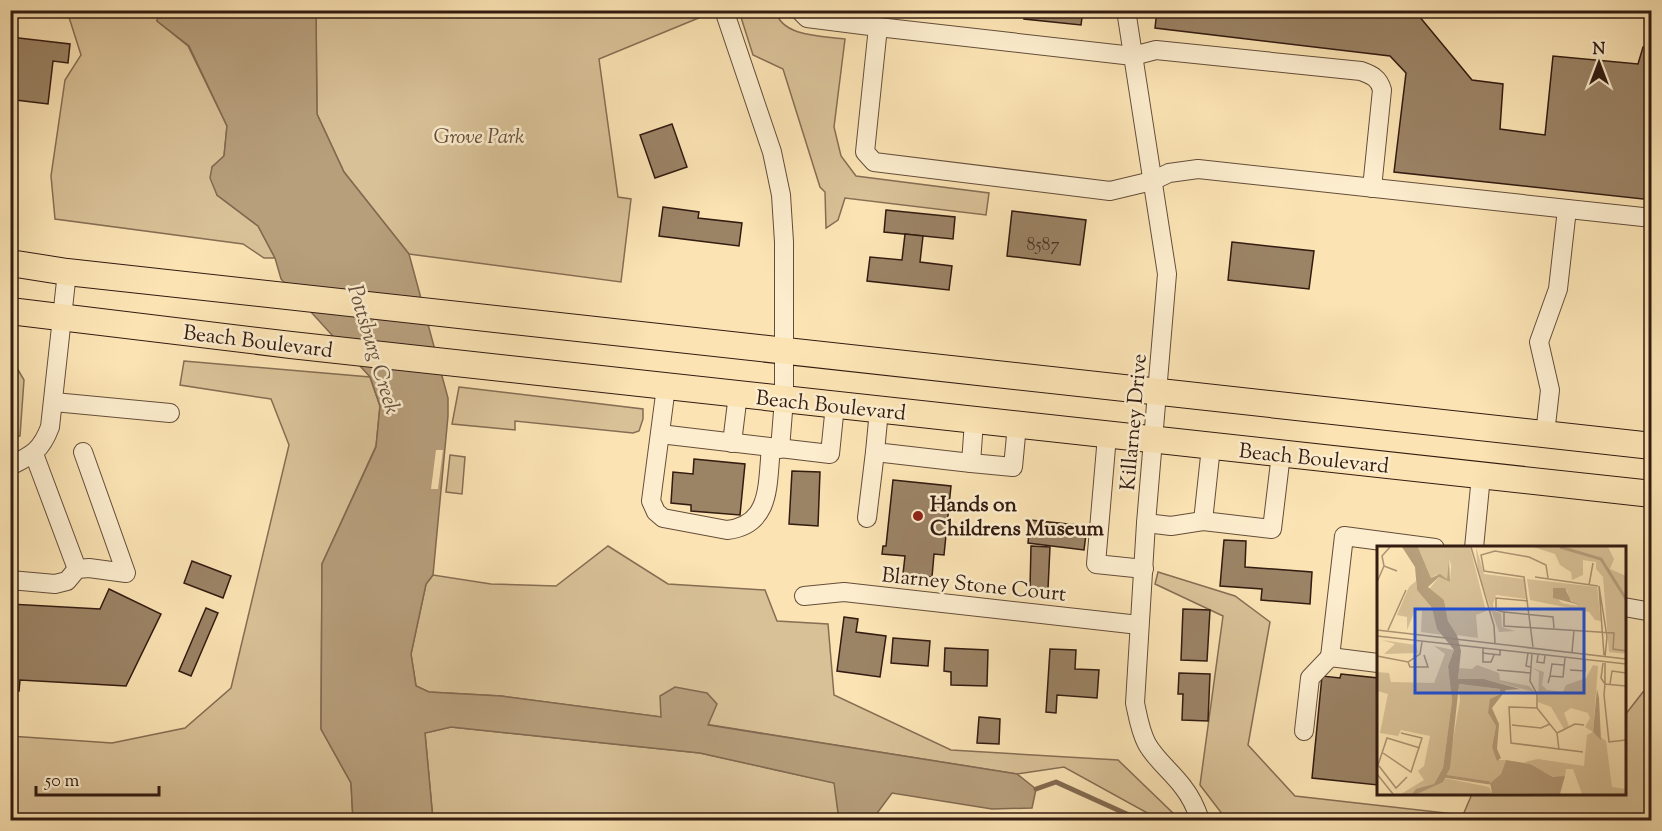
<svg xmlns="http://www.w3.org/2000/svg" width="1662" height="831" font-family="'Sorts Mill Goudy',serif">
<style>
.green{fill:#d9c197;stroke:#866e54;stroke-width:1.5}
.water{fill:#b79f7c;stroke:#826a51;stroke-width:1.5}
.pier{fill:#fbe3b3}
.lines{fill:none;stroke-linecap:round;stroke-linejoin:round}
.stream{stroke:#826a51;stroke-width:5}
.building{fill:#9b8365;stroke:#321b11;stroke-width:1.5}
.minor-casing{stroke:#644d3a;stroke-width:20}
.highway-casing{stroke:#321b11;stroke-width:28}
.minor{stroke:#fcedce;stroke-width:18}
.highway{stroke:#fbe3b3;stroke-width:26}
.poi-dot{fill:#8f2418;stroke:#fcedce;stroke-width:2}
.labels{text-anchor:middle;stroke-width:5;stroke-linejoin:round;paint-order:stroke}
.number-label{font-size:18px;fill:#4c3526}
.park-label{font-size:21px;font-style:italic;fill:#644d39;stroke:#fcedce}
.street-label{font-size:21px;fill:#321b11;stroke:#fcedce}
.poi-label{font-size:21px;font-weight:bold;fill:#321b11;stroke:#fcedce;text-anchor:start}
.water-label{font-size:22px;font-style:italic;fill:#67503c;stroke:#fcedce}
.inset-river{fill:none;stroke:#b79f7c;stroke-width:3}
.inset-road{fill:none;stroke:#ab9372;stroke-width:1.5}
.view{fill:#1d4ed8;fill-opacity:0.15;stroke:#1d4ed8;stroke-width:3}
.inset-edge{fill:none;stroke:#321b11;stroke-width:3}
</style>
<rect width="100%" height="100%" fill="#fbe3b3"/>
<filter id="stains"><feTurbulence type="fractalNoise" baseFrequency=".00333" numOctaves="4"/><feColorMatrix values="0 0 0 0 .2 0 0 0 0 .09 0 0 0 0 .02 0 0 0 .5 -.17"/></filter>
<radialGradient id="worn" r=".72"><stop offset=".6" stop-color="#630" stop-opacity="0"/><stop offset="1" stop-color="#630" stop-opacity=".3"/></radialGradient>
<g class="green">
<polygon points="67,11 160,11 157,21 188,46 227,126 224,156 212,167 217,195 258,226 275,258 264,258 243,244 55,219 51,176 65,80 81,55"/>
<polygon points="316,11 699,11 701,17 599,59 618,197 631,199 621,282 409,254 344,172 317,114"/>
<path d="M 739,11 L 776,11 C 781,37 824,36 845,39 L 834,127 L 841,156 L 856,176 L 989,193 L 986,215 L 845,198 L 838,220 L 826,228 L 825,192 L 820,187 L 783,69 L 753,55 Z"/>
<polygon points="10,356 24,380 20,436 11,439"/>
<polygon points="184,361 370,377 380,406 376,446 322,564 321,729 351,783 353,820 11,820 10,736 112,743 185,728 231,688 289,445 271,399 180,385"/>
<polygon points="459,387 643,409 643,419 639,431 633,433 515,421 515,430 452,424"/>
<polygon points="450,455 465,457 462,494 446,492"/>
<polygon points="608,546 668,584 765,590 777,621 828,624 834,695 951,750 1118,760 1176,816 1174,820 1160,820 1064,767 1017,774 661,717 501,696 429,692 416,686 411,654 426,584 433,575 491,584 556,586"/>
<polygon points="1158,572 1235,596 1270,622 1248,745 1295,796 1463,815 1472,794 1624,794 1625,715 1643,692 1651,689 1651,820 1223,820 1223,815 1200,785 1223,616 1155,584"/>
<polygon points="451,727 700,753 835,783 839,820 433,820 425,733"/>
</g>
<polygon class="water" points="160,11 316,11 317,114 344,172 409,254 448,398 448,416 433,575 426,584 411,654 416,686 429,692 501,696 661,717 660,696 675,687 707,693 717,704 708,725 1017,774 1036,789 1032,808 992,809 892,793 872,820 839,820 834,783 700,753 451,727 425,733 433,820 353,820 351,783 321,729 322,564 376,447 380,406 370,377 281,279 275,258 258,226 217,195 210,178 212,167 224,156 227,126 189,46 157,21"/>
<polygon class="pier" points="436,450 443,450 438,489 431,489"/>
<g class="lines">
<polyline class="stream" points="1036,789 1056,782 1140,820"/>
</g>
<g class="building">
<polygon points="1025,10 1083,10 1081,25 1024,19"/>
<polygon points="1157,10 1414,10 1472,80 1503,84 1500,129 1545,135 1553,56 1638,64 1643,47 1652,48 1652,200 1394,172 1406,73 1390,56 1155,28"/>
<polygon points="10,37 70,44 68,63 53,61 48,104 16,100 17,94 10,93"/>
<polygon points="672,124 687,167 655,178 640,135"/>
<polygon points="663,207 699,212 698,218 742,223 739,246 659,236"/>
<polygon points="886,210 955,217 953,239 884,232"/>
<polygon points="1012,211 1086,220 1080,265 1007,256"/>
<polygon points="905,234 923,236 920,262 952,266 949,290 867,281 870,257 902,260"/>
<polygon points="1232,242 1314,251 1309,289 1228,280"/>
<polygon points="694,459 745,464 740,515 691,511 691,505 671,503 673,472 693,474"/>
<polygon points="792,471 820,472 818,526 789,524"/>
<polygon points="893,480 951,486 944,555 934,554 932,577 903,574 905,556 882,554 883,546 886,546"/>
<polygon points="1030,520 1087,526 1084,550 1028,543"/>
<polygon points="1224,540 1246,541 1245,567 1312,572 1310,604 1261,600 1262,589 1220,586"/>
<polygon points="1031,546 1050,547 1048,589 1030,588"/>
<polygon points="192,561 231,576 223,598 184,583"/>
<polygon points="109,589 161,614 126,686 20,680 19,691 10,691 10,604 100,609"/>
<polygon points="206,608 218,613 191,676 179,671"/>
<polygon points="1183,609 1210,610 1207,661 1181,660"/>
<polygon points="844,617 858,619 856,632 886,636 880,677 837,671"/>
<polygon points="893,638 930,641 928,666 891,663"/>
<polygon points="945,648 988,650 987,686 951,685 951,672 944,671"/>
<polygon points="1050,649 1076,650 1075,669 1099,670 1097,698 1057,695 1056,713 1046,712"/>
<polygon points="1179,673 1210,674 1208,721 1182,720 1183,694 1178,694"/>
<polygon points="1341,674 1378,678 1378,785 1312,778 1322,676 1340,678"/>
<polygon points="979,717 1000,719 999,744 977,743"/>
</g>
<g class="lines">
<defs>
<g id="minor">
<polyline points="724,10 772,152 781,195 784,242 784,399 780,449"/>
<polyline points="799,10 807,18 878,27 865,152 874,162 1110,191 1152,181 1169,173 1198,169 1652,218"/>
<path d="M 1126,10 L 1167,274 L 1146,523 L 1135,703 C 1138,717 1140,731 1147,744 C 1156,760 1172,772 1183,787 C 1191,797 1196,808 1200,820"/>
<path d="M 878,27 L 1133,56 L 1156,50 L 1361,71 C 1372,75 1379,78 1382,90 L 1372,188"/>
<path d="M 666,387 L 651,501 L 656,512 L 663,518 L 727,530 C 772,525 767,483 771,448"/>
<polyline points="54,402 170,413"/>
<polyline points="879,410 875,452 971,463"/>
<polyline points="974,421 971,463 1013,467 1017,425"/>
<polyline points="660,434 830,454 835,405"/>
<polyline points="1545,434 1550,390 1539,342 1558,289 1567,209"/>
<polyline points="1107,436 1096,564 1144,569"/>
<polyline points="732,443 738,394"/>
<polyline points="1211,447 1203,521 1272,529 1281,454"/>
<polyline points="34,454 77,569"/>
<path d="M 10,466 C 32,455 41,451 50,427 L 67,272"/>
<polyline points="867,518 875,452"/>
<polyline points="1146,523 1171,526 1203,521"/>
<polyline points="1474,548 1481,476"/>
<polyline points="10,580 55,584 67,581 77,569 89,568 126,573 83,452"/>
<polyline points="804,596 844,592 1139,625"/>
<polyline points="1624,607 1652,612"/>
<polyline points="1330,657 1344,536 1435,548"/>
<polyline points="1304,731 1310,678 1330,657 1378,663"/>
</g>
<g id="highway">
<polyline points="10,263 67,272 1652,446"/>
<polyline points="10,311 291,345 1652,494"/>
</g>
</defs>
<use href="#minor" class="minor-casing"/>
<use href="#highway" class="highway-casing"/>
<use href="#minor" class="minor"/>
<use href="#highway" class="highway"/>
</g>
<circle class="poi-dot" cx="918" cy="516" r="6"/>
<g class="labels">
<g class="number-label">
<text x="1043" y="250">8587</text>
</g>
<g class="park-label">
<text x="479" y="143">Grove Park</text>
</g>
<g class="street-label">
<text transform="translate(258 341) rotate(7)" y="7">Beach Boulevard</text>
<text transform="translate(831 405) rotate(6)" y="7">Beach Boulevard</text>
<text transform="translate(1133 422) rotate(-85)" y="7">Killarney Drive</text>
<text transform="translate(1314 458) rotate(6)" y="7">Beach Boulevard</text>
<text transform="translate(974 584) rotate(6)" y="7">Blarney Stone Court</text>
</g>
<g class="poi-label">
<text x="930" y="511">Hands on<tspan x="930" dy="24">Childrens Museum</tspan></text>
</g>
<g class="water-label">
<text transform="translate(375 349) rotate(73)" y="8">Pottsburg Creek</text>
</g>
</g>
<g transform="translate(1377 546)">
<rect width="249" height="249" fill="#fbe3b3"/>
<path d="M 41,1 L 93,1 L 109,65 L 99,69 L 101,92 L 80,89 L 71,75 L 67,54 L 52,43 L 62,31 L 73,36 L 74,19 L 72,13 L 70,33 L 59,29 L 54,32 ZM 99,1 L 107,28 L 147,33 L 149,53 L 119,49 L 116,58 L 117,65 L 124,67 L 125,81 L 138,85 L 122,86 L 101,27 ZM 156,1 L 231,1 L 237,13 L 233,23 L 249,30 L 249,108 L 232,106 L 226,31 L 219,23 L 219,16 L 206,14 L 206,29 L 195,34 L 194,26 L 183,19 L 178,8 ZM 150,33 L 220,41 L 224,75 L 218,74 L 212,66 L 153,54 ZM 190,44 L 192,52 L 201,60 L 185,57 L 175,47 ZM 39,35 L 40,44 L 55,62 L 66,89 L 44,86 L 45,64 L 38,64 L 30,84 L 30,71 L 20,69 L 32,41 ZM 5,94 L 39,99 L 41,107 L 7,108 L 18,98 ZM 57,100 L 77,104 L 71,120 L 75,155 L 66,222 L 57,238 L 35,248 L 24,248 L 47,234 L 41,225 L 47,220 L 53,190 L 24,184 L 21,190 L 3,187 L 11,148 L 0,145 L 0,126 L 12,127 L 14,136 L 57,137 L 68,108 ZM 100,119 L 122,127 L 123,134 L 152,140 L 158,146 L 107,133 L 81,133 L 82,122 L 95,123 ZM 216,119 L 221,120 L 216,186 L 229,195 L 235,241 L 249,243 L 249,248 L 205,248 L 196,223 L 189,223 L 188,230 L 179,232 L 147,216 L 161,213 L 207,220 L 210,189 L 216,186 L 208,181 L 213,172 L 211,167 L 194,162 L 187,167 L 192,180 L 187,183 L 174,161 L 161,156 L 162,126 L 155,122 L 167,126 L 165,139 L 170,144 L 186,146 L 189,139 L 209,132 ZM 81,138 L 123,143 L 124,147 L 115,152 L 111,167 L 119,180 L 115,201 L 122,214 L 129,214 L 124,228 L 114,236 L 70,229 L 83,154 ZM 67,232 L 112,241 L 115,247 L 135,248 L 40,248 Z" fill="#d9c197" fill-rule="evenodd"/>
<path d="M 25,1 L 41,1 L 54,32 L 63,28 L 70,33 L 72,12 L 73,36 L 62,31 L 51,41 L 67,54 L 71,75 L 80,89 L 84,105 L 81,133 L 107,133 L 143,143 L 129,144 L 115,162 L 122,178 L 120,203 L 124,212 L 120,215 L 115,201 L 119,180 L 111,167 L 113,153 L 123,148 L 123,143 L 82,138 L 73,222 L 66,236 L 40,248 L 35,248 L 39,243 L 57,238 L 66,222 L 75,155 L 71,120 L 77,104 L 60,83 L 55,62 L 40,44 L 38,21 ZM 176,42 L 188,42 L 194,55 L 203,59 L 176,52 ZM 220,143 L 222,152 L 224,194 L 216,186 ZM 129,214 L 153,218 L 176,231 L 188,230 L 183,248 L 115,247 L 113,237 L 124,228 Z" fill="#b79f7c"/>
<path class="inset-river" d="M 183,1 L 224,13 L 249,53M 67,230 L 113,237"/>
<path class="inset-road" d="M 94,1 L 117,80 L 118,97M 7,20 L 5,10 L 13,1M 158,31 L 221,40M 0,36 L 7,20 L 20,25M 212,39 L 216,17M 222,40 L 230,91 L 228,111M 222,41 L 227,109M 151,55 L 119,52 L 119,64 L 127,66 L 127,80 L 237,87 L 236,103 L 249,105M 127,66 L 176,71 L 177,82M 0,84 L 249,113M 11,84 L 29,44M 0,90 L 249,118M 156,101 L 147,31 L 107,25 L 104,9 L 118,5 L 152,11 L 169,19 L 171,32M 106,102 L 106,116 L 114,116 L 117,109M 195,106 L 197,84M 105,107 L 123,109 L 123,104M 151,107 L 149,120 L 154,121M 155,107 L 153,135 L 160,148 L 160,162 L 180,187 L 182,204M 161,109 L 160,116 L 167,117 L 168,109M 0,110 L 31,116 L 43,108 L 45,96M 31,116 L 33,121 L 51,121 L 47,109M 226,117 L 224,132 L 228,138M 228,117 L 228,137M 120,124 L 154,127M 193,124 L 208,125 L 208,114M 173,130 L 175,118 L 187,119M 171,137 L 173,130 L 186,131 L 188,112M 233,138 L 235,125 L 249,127M 249,140 L 228,138 L 227,149 L 232,196 L 249,194M 160,162 L 132,161 L 134,197 L 206,206M 135,179 L 164,182 L 173,178M 180,187 L 198,178 L 207,179M 6,207 L 34,226 L 45,192 L 24,187M 2,220 L 19,242 L 30,231M 0,222 L 10,192 L 43,202M 0,228 L 16,248"/>
<path class="view" d="M 38,63 L 207,63 L 207,147 L 38,147 Z"/>
<rect width="249" height="249" class="inset-edge"/>
</g>
<rect width="1662" height="831" fill="none" stroke="#fbe3b3" stroke-width="36"/>
<rect x="12" y="12" width="1638" height="807" fill="none" stroke="#321b11" stroke-width="3"/>
<rect x="18" y="18" width="1626" height="795" fill="none" stroke="#321b11" stroke-width="1.5"/>
<g transform="translate(1599 63)" stroke="#fcedce" stroke-width="4.5" paint-order="stroke">
<path d="M0-4.5L10 22L0 15L-10 22Z" fill="#321b11"/>
<text y="-9" font-size="16" font-weight="bold" text-anchor="middle" fill="#321b11">N</text>
</g>
<path d="M36 786v9h123v-9" fill="none" stroke="#321b11" stroke-width="3"/>
<text x="45" y="786" font-size="18" fill="#321b11" stroke="#fcedce" stroke-width="4.5" paint-order="stroke">50 m</text>
<rect width="100%" height="100%" filter="url(#stains)"/>
<rect width="100%" height="100%" fill="url(#worn)"/>
</svg>
